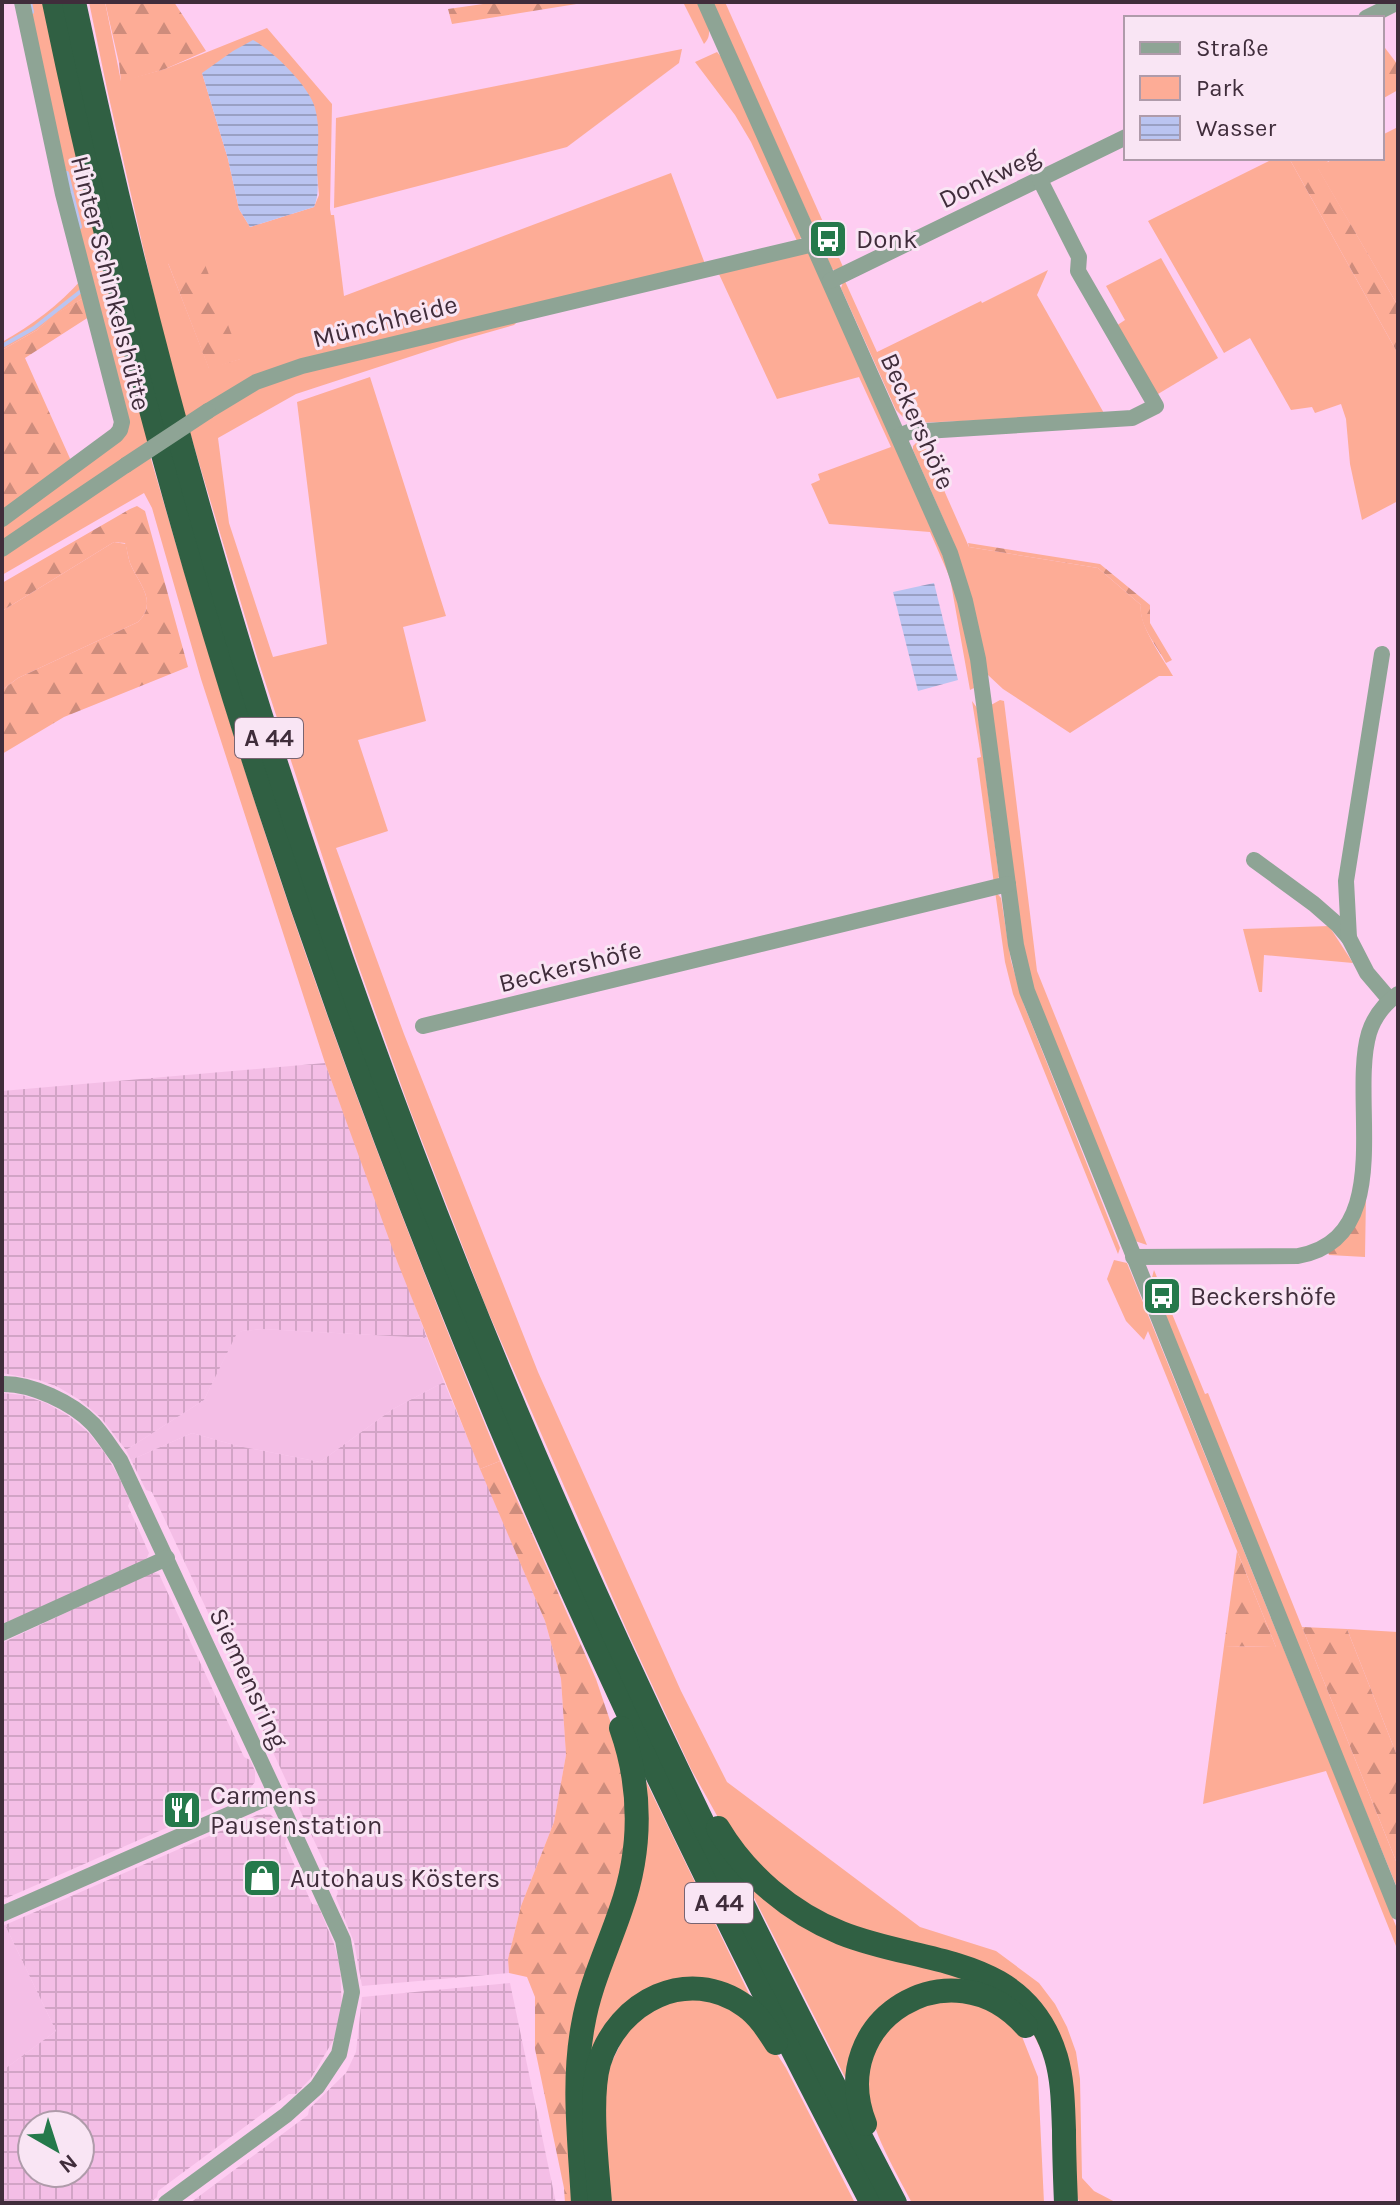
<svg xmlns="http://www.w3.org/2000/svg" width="1400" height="2205" font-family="Karla,sans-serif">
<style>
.built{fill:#f4bee6}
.industrial{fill:url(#industrial-grid);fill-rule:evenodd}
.green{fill:#fdac96;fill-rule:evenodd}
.forest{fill:url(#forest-firs)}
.water{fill:url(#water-rules)}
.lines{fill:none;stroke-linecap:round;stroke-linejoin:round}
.stream{stroke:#bac4f1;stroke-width:4}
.minor{stroke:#8ea495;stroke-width:16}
.highway{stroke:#306043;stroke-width:24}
.minor-bridge{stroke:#8ea495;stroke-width:16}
.labels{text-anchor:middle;stroke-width:6;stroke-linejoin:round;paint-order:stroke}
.shield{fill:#f9e5f4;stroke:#786472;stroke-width:2}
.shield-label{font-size:24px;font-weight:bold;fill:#402d3b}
.street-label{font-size:26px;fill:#402d3b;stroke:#f9e5f4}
.poi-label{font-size:26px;fill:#402d3b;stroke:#f9e5f4;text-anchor:start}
</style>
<defs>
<pattern id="industrial-grid" width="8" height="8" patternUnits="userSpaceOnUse" patternTransform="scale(2)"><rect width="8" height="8" fill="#f4bee6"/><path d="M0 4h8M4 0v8" fill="none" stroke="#d2a4c6"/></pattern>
<pattern id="forest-firs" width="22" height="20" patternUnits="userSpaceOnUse" patternTransform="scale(2)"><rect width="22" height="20" fill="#fdac96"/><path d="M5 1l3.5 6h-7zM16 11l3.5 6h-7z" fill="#ce8c7c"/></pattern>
<pattern id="water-rules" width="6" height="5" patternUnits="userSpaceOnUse" patternTransform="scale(2)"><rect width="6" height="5" fill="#bac4f1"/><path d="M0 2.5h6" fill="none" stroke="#99a0c4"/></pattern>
</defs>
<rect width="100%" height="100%" fill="#fecdf2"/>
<g class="built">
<polygon points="263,1329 427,1338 444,1382 393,1409 320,1462 238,1446 192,1433 131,1460 126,1450 204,1400 236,1334 242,1331"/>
<polygon points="5,1925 56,2031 2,2071 2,1926"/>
</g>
<g class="industrial">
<polygon points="325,1063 427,1338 263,1329 242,1331 236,1335 204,1400 126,1450 101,1418 80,1400 58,1387 39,1380 2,1373 2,1091"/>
<polygon points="444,1382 545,1621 561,1679 566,1755 554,1822 521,1906 508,1959 509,1973 362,1986 354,1942 336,1898 338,1892 152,1492 146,1490 131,1460 192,1433 238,1446 320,1462 393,1409"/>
<polygon points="2,1393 22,1395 46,1403 69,1416 89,1433 104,1452 118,1475 130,1501 128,1506 149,1553 146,1560 2,1627"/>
<polygon points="152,1572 159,1574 244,1757 250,1760 255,1771 255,1782 246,1793 2,1900 2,1643"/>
<path d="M 270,1814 L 280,1824 L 286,1839 L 285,1844 L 312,1904 L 318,1905 L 334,1944 L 340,1966 L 342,2011 L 334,2039 L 311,2078 L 296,2094 L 289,2094 L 158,2191 L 157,2197 L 149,2203 L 2,2203 L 2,2071 L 56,2031 L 5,1925 L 257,1815 ZM 32,2125 L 80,2125 L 80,2173 L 32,2173 Z"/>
<polygon points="510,1983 556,2203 183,2203 190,2203 308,2115 309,2109 346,2073 356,2052 362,1997"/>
</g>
<g class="green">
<path d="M 26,2 L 44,2 L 147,426 L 151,459 C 205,644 260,828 325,1009 C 379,1161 439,1312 500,1461 L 480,1469 L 397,1261 L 325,1063 L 201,679 L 152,508 L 144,493 L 2,575 L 2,524 L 127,431 Z"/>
<path d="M 89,2 L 105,2 L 121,81 L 165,69 L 267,28 L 332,104 L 330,209 L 331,215 L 334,215 L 344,296 L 671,173 L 705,264 L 297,360 L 268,384 L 303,369 L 521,318 L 514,325 L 458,341 L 296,394 L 218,438 L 229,523 L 273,657 L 327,644 L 297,402 L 370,377 L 446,616 L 403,627 L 426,721 L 358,740 L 388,831 L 336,848 L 404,1034 L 538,1372 L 681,1691 L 727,1782 L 920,1927 L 996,1951 L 1039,1983 L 1055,2004 L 1067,2027 L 1076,2052 L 1080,2079 L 1082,2178 L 1094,2191 L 1117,2203 L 1080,2203 L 1075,2193 L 1033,2000 L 855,1930 L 777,1886 L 725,1830 L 691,1769 L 628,1633 L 486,1307 L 410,1110 L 355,956 L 258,660 L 170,366 L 107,89 ZM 202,73 L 317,174 L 319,195 L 314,207 L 250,227 L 239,209 L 228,159 ZM 168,263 L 240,359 L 209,368 Z"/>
<path d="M 683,2 L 699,2 C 704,16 716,33 704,44 Z"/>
<polygon points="713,2 725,2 844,269 834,270 832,269"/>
<polygon points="682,49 679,63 567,147 334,208 336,118"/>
<polygon points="717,52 724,60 803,234 798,243 751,142 735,115 695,62"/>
<polygon points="1398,127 1398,306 1317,167 1336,158 1382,158 1382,135"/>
<polygon points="1275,158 1289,158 1398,354 1398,501 1362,520 1350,464 1346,419 1341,404 1315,413 1312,407 1291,410 1250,338 1224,353 1148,221"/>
<polygon points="807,252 811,254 953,579 971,658 974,688 970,690 950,578 930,532 829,524 811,484 820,480 818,474 891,447 859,377 777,399 718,272"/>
<polygon points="1161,258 1218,358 1153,397 1113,328 1125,320 1106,286"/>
<polygon points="1048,270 1037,295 1105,415 913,423 906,420 896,410 841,288 844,279 877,352 981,301 982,303"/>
<path d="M 82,279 L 87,296 L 56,314 L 37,330 L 2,350 L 2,342 C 32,325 59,305 82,279 Z"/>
<path d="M 921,438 L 969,547 L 1098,568 L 1141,605 C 1138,625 1163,658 1173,676 L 1159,676 L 1070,733 L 1003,689 L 988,675 L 953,541 L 913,450 L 913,446 Z"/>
<path d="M 114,542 L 126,544 C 127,550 128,557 130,563 C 138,583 159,602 138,622 L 18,678 L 2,690 L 2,611 Z"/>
<polygon points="1000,700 1004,701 1037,971 1147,1245 1135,1241 1031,985 1021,947 991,705"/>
<polygon points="972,701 977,708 999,877 994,884 977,758 981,757"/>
<polygon points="995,891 1001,898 1011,961 1024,1005 1120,1248 1118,1254 1013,994 1005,962"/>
<polygon points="1329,926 1353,963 1264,955 1262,992 1259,992 1243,929"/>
<polygon points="1114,1260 1127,1263 1398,1931 1398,1951 1326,1771 1203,1804 1224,1646 1276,1647 1148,1331 1144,1340 1126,1321 1107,1279"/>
<polygon points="1154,1270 1205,1394 1208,1393 1398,1866 1398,1890 1152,1292 1151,1281"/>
<polygon points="1347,1629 1398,1632 1398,1758"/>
<polygon points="641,1771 754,2004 725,1991 623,2013 585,2071"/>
<polygon points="737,1864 761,1886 916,1958 1021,2004 1050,2068 1029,2025 997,1998 901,2000 853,2093"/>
<polygon points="686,1997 718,2001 743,2013 766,2037 786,2068 855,2203 609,2203 607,2197 605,2076 631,2022 659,2003"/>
<path d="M 942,1998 L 989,2002 L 1019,2029 L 1038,2077 L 1044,2203 L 912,2203 C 881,2143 835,2075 897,2017 C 906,2009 930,2002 942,1998 Z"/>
</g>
<g class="forest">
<polygon points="105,2 174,2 206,51 165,69 121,82 119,63"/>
<polygon points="497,2 589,2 452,24 448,9"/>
<polygon points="1382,44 1398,65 1398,90 1382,99"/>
<polygon points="1289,158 1326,158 1328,162 1318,168 1398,306 1398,354"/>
<polygon points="201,254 241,359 209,369 168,263"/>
<polygon points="87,296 92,315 25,358 72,463 2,515 2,350 37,330 55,314"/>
<path d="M 137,506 L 145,511 L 188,667 L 64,717 L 2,754 L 2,690 L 18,678 L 138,622 C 159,602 138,583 130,563 C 128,557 127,549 125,543 L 114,542 L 2,611 L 2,583 L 130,509 Z"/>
<path d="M 968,543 L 1100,564 L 1150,605 L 1150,623 L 1172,660 L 1166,663 C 1157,646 1138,625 1141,605 L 1098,568 L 969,547 Z"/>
<path d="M 1366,1195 L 1365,1257 L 1329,1255 L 1328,1252 C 1350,1237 1360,1221 1366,1195 Z"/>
<polygon points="500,1461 596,1679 630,1780 629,1857 571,2043 573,2203 565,2203 564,2188 535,2049 535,1997 527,1977 509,1973 508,1959 521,1906 554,1822 566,1755 561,1679 545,1621 480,1469"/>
<polygon points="1237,1551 1276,1647 1224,1646"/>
<polygon points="1302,1627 1347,1629 1398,1758 1398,1866"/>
</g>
<g class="water">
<path d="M 253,40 C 272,50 310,87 315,108 C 320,126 318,146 317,164 C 317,180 320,193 314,207 L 250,227 L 239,209 L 228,159 L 202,73 L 233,51 Z"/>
<polygon points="934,583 958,680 918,691 893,592"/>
</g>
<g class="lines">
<g class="stream">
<polyline points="30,2 32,12"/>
<polyline points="67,173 80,227"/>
<polyline points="2,346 34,328 81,291"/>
</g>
<g class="minor">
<polyline points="705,2 950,553 965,601 978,659 1016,945 1027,991 1398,1912"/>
<polyline points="1366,18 1398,2"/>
<polyline points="830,281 1126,137"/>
<polyline points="208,411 256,382 302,366 822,242"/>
<polyline points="899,436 909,432 1132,418 1156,406 1078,271 1079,257 1040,180"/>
<polyline points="2,519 116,435 120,430 122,422 63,194 22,2"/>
<polyline points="2,549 126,465"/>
<polyline points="1254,860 1314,904 1338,925 1349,938 1367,973 1390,1000"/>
<polyline points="1349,938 1346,881 1382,654"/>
<polyline points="423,1026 1008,884"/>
<path d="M 1133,1257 L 1298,1256 C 1398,1238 1349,1101 1369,1033 C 1374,1017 1384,1004 1398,994"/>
<path d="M 2,1384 C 31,1383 73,1403 93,1424 C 103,1435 111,1448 120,1460 L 276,1794 L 343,1940 L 352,1992 L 339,2054 L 317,2087 L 286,2115 L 166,2203"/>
<polyline points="2,1633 167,1558"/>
<polyline points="2,1914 276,1794"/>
</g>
<g class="highway">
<path d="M 54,2 C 155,488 307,966 499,1423 C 611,1689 738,1948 872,2203"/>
<path d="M 74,2 C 179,500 335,989 535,1456 C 644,1711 767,1958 895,2203"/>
<path d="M 718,1828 C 746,1875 791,1913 841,1933 C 923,1966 1025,1953 1056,2057 C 1063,2081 1063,2106 1064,2130 C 1064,2154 1065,2179 1066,2203"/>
<path d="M 865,2124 C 824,2020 952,1942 1026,2026"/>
<path d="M 583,2203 C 580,2144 572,2083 583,2025 C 590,1984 608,1948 621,1909 C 642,1850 642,1787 621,1728"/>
<path d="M 600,2203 C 597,2165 589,2098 599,2063 C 618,2001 688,1965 745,2006 C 758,2015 767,2029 776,2043"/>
</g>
<polyline class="minor-bridge" points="126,465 208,411"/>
</g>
<defs>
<symbol id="bus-square" viewBox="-11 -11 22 22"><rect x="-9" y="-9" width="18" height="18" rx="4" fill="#25794b" stroke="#f9e5f4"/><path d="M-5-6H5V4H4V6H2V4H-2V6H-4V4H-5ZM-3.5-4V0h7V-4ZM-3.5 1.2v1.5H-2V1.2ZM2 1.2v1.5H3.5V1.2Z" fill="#fff"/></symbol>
<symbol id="restaurant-square" viewBox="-11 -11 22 22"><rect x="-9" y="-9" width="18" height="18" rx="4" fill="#25794b" stroke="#f9e5f4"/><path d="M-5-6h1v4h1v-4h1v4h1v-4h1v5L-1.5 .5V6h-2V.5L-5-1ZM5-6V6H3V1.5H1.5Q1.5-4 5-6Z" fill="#fff"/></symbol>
<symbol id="shop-square" viewBox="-11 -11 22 22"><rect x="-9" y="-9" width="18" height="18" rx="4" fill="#25794b" stroke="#f9e5f4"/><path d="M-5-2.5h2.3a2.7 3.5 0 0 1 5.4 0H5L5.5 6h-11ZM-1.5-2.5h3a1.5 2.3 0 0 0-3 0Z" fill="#fff"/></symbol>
</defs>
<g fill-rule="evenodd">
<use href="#bus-square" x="806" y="217" width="44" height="44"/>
<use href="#bus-square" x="1140" y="1274" width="44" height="44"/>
<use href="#restaurant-square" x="160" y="1788" width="44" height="44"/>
<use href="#shop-square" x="240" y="1856" width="44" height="44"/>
</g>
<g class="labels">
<g class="shield">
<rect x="235" y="718" width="68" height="40" rx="6"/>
<rect x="685" y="1883" width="68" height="40" rx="6"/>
</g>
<g class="shield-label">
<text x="269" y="746">A 44</text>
<text x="719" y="1911">A 44</text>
</g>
<g class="street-label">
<text transform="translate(989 177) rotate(-26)" y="9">Donkweg</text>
<text transform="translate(111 283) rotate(76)" y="9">Hinter Schinkelshütte</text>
<text transform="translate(385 321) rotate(-14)" y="9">Münchheide</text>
<text transform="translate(918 421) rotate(66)" y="9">Beckershöfe</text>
<text transform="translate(570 966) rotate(-14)" y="9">Beckershöfe</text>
<text transform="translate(249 1678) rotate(65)" y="9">Siemensring</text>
</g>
<g class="poi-label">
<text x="856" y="248">Donk</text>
<text x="1190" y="1305">Beckershöfe</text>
<text x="210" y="1804">Carmens<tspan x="210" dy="30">Pausenstation</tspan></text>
<text x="290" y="1887">Autohaus Kösters</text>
</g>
</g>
<rect width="1400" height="2205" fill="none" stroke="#402d3b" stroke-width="8"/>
<rect x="1124" y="16" width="260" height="144" fill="#f9e5f4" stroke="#af9baa" stroke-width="2"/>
<rect x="1140" y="42" width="40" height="12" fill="#8ea495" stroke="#af9baa" stroke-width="2"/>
<text x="1196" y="56" font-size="24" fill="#402d3b">Straße</text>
<rect x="1140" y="76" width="40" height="24" fill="#fdac96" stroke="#af9baa" stroke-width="2"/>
<text x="1196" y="96" font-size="24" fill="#402d3b">Park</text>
<rect x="1140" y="116" width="40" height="24" fill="url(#water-rules)" stroke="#af9baa" stroke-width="2"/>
<text x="1196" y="136" font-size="24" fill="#402d3b">Wasser</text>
<g transform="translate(56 2149) rotate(141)"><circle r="38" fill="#f9e5f4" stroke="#af9baa" stroke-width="2"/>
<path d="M0-6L14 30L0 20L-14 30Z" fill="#25794b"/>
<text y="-12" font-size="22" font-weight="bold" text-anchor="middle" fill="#402d3b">N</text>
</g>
</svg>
